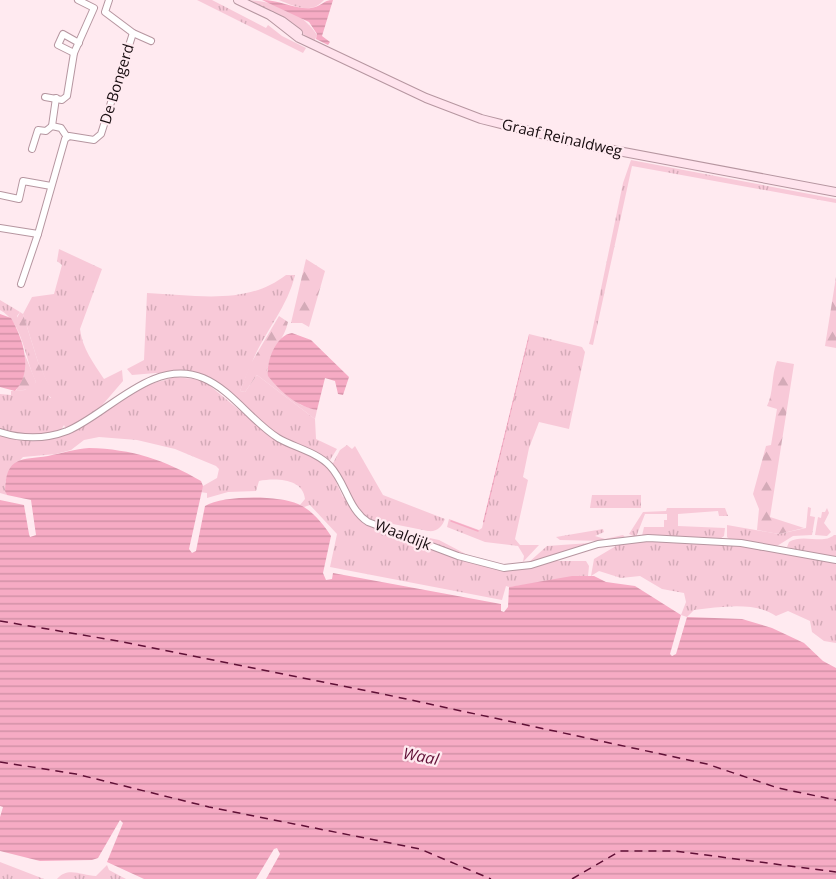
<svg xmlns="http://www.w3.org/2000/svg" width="836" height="879" font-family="'Open Sans',sans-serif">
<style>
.grass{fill:url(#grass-tufts)}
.forest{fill:url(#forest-firs)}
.green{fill:#f8c9d8}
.water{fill:url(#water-rules)}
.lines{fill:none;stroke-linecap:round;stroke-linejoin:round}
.stream{stroke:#f6abc4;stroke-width:1.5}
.ferry{stroke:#601036;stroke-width:1.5;stroke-dasharray:8 6;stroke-linecap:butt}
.minor-casing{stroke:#b696a0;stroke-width:8}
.secondary-casing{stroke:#b696a0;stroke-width:10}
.minor{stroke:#fff;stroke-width:6}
.secondary{stroke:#ffe3ed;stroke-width:8}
.labels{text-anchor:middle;stroke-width:4.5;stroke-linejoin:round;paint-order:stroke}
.street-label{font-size:15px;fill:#180d10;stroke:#ffeaf0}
.water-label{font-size:16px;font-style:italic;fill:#601036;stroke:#ffeaf0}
</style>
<defs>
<pattern id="grass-tufts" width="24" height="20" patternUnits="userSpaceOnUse" patternTransform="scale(1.5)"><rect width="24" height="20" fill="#f8c9d8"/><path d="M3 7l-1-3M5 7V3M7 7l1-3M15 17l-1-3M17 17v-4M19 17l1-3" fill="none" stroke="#d4abb8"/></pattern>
<pattern id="forest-firs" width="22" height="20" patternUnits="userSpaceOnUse" patternTransform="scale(1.5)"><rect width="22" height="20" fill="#f8c9d8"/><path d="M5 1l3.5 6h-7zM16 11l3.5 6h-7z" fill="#d4abb8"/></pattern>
<pattern id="water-rules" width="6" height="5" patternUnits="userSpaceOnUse" patternTransform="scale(1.5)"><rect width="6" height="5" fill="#f6abc4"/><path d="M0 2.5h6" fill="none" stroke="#d292a7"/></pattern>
</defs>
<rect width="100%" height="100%" fill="#ffeaf0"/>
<g class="grass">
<polygon points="197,0 212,0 266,28 268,25 282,36 306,48 303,53"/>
<path d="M 243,0 C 271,0 301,10 317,35 L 314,42 L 290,24 Z"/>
<path d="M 279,0 L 324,0 C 311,15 294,6 279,0 Z"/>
<polygon points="631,160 836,199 836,203 632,166 593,345 589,344 591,337 623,183"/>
<path d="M 59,249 L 102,269 L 80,329 C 82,348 94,364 104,379 L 122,370 L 123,381 L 98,410 L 66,429 L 64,425 L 61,430 C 41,437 21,434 0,430 L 0,394 L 11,395 L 11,391 L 25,390 L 36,382 C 25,360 23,322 0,310 L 0,300 L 20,312 L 17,316 L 50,398 L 54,398 L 38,362 L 23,314 L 32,297 L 54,294 L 62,265 L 57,261 Z"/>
<path d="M 286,275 L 295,275 C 287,309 263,333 251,365 C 247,373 244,382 240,391 L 245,392 L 257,375 L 315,419 L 316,439 L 337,449 L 330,460 L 277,435 L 210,379 L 156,373 L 132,375 L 127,369 L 144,360 L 147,293 C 195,295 246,306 286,275 Z"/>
<polygon points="529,334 582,347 585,352 569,429 539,422 529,448 523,477 528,480 515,539 520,545 539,545 523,562 524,556 518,546 485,542 447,527 449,519 479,530 482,528"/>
<path d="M 175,377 L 203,380 L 256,424 L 292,447 L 320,460 L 330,469 L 343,497 L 347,498 L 357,516 L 465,561 L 494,568 L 548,561 L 586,561 L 589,566 L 588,576 L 509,587 L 506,586 L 502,600 L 330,567 L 337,534 L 310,505 L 304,507 L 300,505 L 305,499 C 303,478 275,478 259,481 L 256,491 L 228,492 L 207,498 L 207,493 L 200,492 L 203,486 L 217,478 L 219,469 L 216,466 L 175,449 L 137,440 L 99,437 L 84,440 L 71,450 L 56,454 L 23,457 C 13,468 0,479 7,495 L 0,493 L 0,434 L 58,436 L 144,386 Z"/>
<path d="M 347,445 L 352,449 L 355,446 L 383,495 L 445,519 C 442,527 437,532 428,531 L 368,519 L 360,513 L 332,465 L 340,450 Z"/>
<polygon points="592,495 641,495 641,508 590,508"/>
<polygon points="808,507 811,508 810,516 815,517 812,535 793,536 777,546 730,540 727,537 727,525 779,534 806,528"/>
<polygon points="667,508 725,508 728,516 719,516 718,511 678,514 678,526 725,528 724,536 720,539 642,536 644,527 664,527 664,520 667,520 667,514 645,514 636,537 629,534 643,512 666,511"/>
<polygon points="603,529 604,532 595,536 605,539 623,535 626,538 604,541 560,540 556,537"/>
<polygon points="396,531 439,540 479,561"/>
<path d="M 834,535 L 836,535 L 836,559 L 787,547 L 789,542 C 803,533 823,545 834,535 Z"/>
<path d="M 649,539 L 740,545 L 836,563 L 836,643 L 824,641 L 812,632 L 810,621 L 788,611 L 776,616 C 754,601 720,607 694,610 L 687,617 L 681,615 L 686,602 L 684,593 L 662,589 L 640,576 L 621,578 L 599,571 L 591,576 L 594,559 L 621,543 Z"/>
<polygon points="590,543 530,563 528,563 547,546"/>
<polygon points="0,862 44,879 0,879"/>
<path d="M 107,865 L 109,870 L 126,879 L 57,879 C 68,866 82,876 96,876 Z"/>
</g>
<g class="forest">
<polygon points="306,259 325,271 309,327 302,323 291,323"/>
<polygon points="836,277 836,348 825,346"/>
<path d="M 20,312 L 23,314 L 38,362 L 55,398 L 52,399 C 37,384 25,339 17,318 Z"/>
<path d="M 279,316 L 288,322 C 285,338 270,352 267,371 L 301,405 L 317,410 L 315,419 L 257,375 L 245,392 L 240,391 L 250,365 Z"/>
<polygon points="25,355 36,382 30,389 16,391 24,373"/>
<path d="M 777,361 L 794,364 L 770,517 L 804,528 L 779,534 L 757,530 L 759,509 L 753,494 L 766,446 L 771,445 L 777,409 L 767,406 C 774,392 771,376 777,361 Z"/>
</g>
<polygon class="green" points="827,508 829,513 824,523 831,532 827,536 815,535 818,517 821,518 822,512 825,512"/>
<g class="water">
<path d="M 262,0 C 279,0 298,10 311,8 C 321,7 323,0 333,0 L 322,36 L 330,42 L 328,45 L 316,39 L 317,34 L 309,22 Z"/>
<path d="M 0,314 L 11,318 C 23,339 34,371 15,391 L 0,387 Z"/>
<path d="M 292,333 L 311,340 L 349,377 L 343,395 L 338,394 L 335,381 L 325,378 L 317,410 C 296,406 281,392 268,376 C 266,362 276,335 292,333 Z"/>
<polygon points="529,335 529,338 484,523 483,522"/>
<path d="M 89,448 C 132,449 165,460 201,481 L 203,486 L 189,549 L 192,553 L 196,551 L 205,506 C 223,495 278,495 298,504 C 311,509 324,525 331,536 L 323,573 L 326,580 L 332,579 L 333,573 L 501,604 L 501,611 L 504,612 L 508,607 L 509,587 L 572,576 L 594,576 L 606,582 L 635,586 L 681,615 L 670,654 L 672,656 L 676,654 L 687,617 L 742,619 L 772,628 L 804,643 L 823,661 L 836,668 L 836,879 L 266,879 L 280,854 L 277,848 L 274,849 L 256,879 L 144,879 L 107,862 L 123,823 L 120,820 L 98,858 L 92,860 L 40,861 L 0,851 L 0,817 L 3,807 L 0,806 L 0,500 L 24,505 L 29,534 L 30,537 L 36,535 L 31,500 L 7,495 L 5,491 C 6,456 21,460 48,456 C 62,453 75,449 89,448 Z"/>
</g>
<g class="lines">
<polyline class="stream" points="451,521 478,531"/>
<g class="ferry">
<polyline points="0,621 118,641 383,694 707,764 778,788 836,800"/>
<polyline points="0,762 76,774 209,807 420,849 491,879"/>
<polyline points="572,879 620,851 675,851 836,872"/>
</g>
<defs>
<g id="minor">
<polyline points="109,0 105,12 133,33 151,41"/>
<polyline points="74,53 58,45 63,34 79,43"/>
<polyline points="45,97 62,100 67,96 74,53 94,8 78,0"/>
<polyline points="52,126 56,98"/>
<polyline points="32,149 38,130 46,131 52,126 61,128 67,137"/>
<polyline points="0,195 19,199 23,181 51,186"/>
<polyline points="0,228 38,234 21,284"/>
<polyline points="38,234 65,139 69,136 94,140 101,134 133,33"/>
<path d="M 0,432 C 22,439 46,439 67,431 C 108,414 153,357 203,378 C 232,390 251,421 278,438 C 293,447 317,452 330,466 C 346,483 348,509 368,522 L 458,556 L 504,568 L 531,565 L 598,544 L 648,538 L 741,543 L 836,560"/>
</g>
<g id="secondary">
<polyline points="238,0 282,21 298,33"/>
<polyline points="271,16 299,38 426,98 481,119 581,144 836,192"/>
</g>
</defs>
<use href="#minor" class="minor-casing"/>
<use href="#secondary" class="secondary-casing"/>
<use href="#minor" class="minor"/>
<use href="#secondary" class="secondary"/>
</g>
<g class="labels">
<g class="street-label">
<text transform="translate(117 84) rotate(-73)" y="5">De Bongerd</text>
<text transform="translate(562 138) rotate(13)" y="5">Graaf Reinaldweg</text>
<text transform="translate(403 535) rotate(21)" y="5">Waaldijk</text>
</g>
<g class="water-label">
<text transform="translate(421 756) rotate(11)" y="6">Waal</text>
</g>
</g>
</svg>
